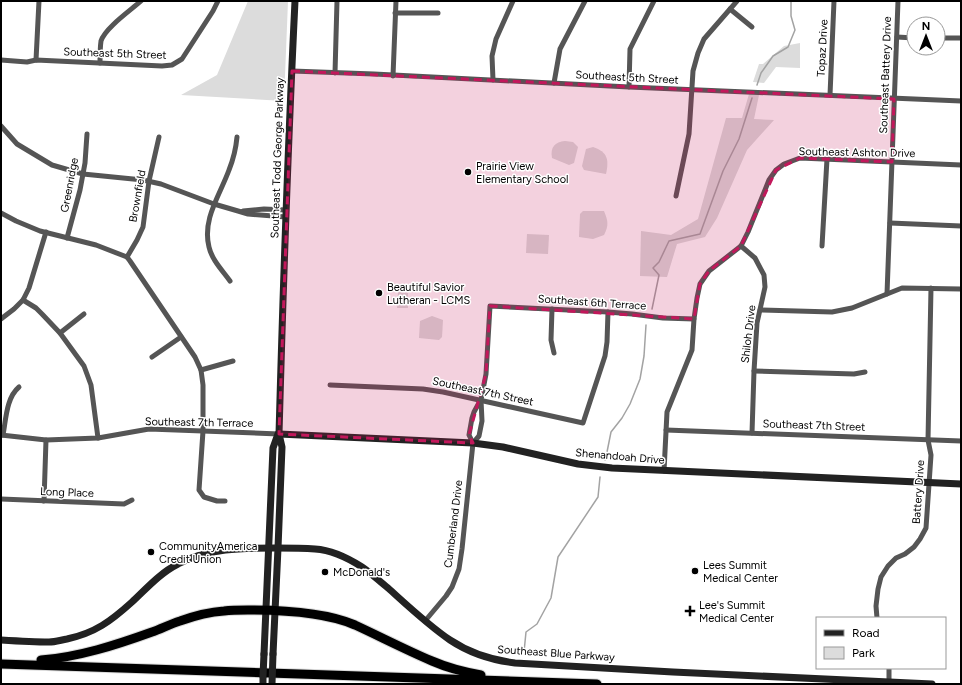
<svg xmlns="http://www.w3.org/2000/svg" width="962" height="685" font-family="Figtree,sans-serif">
<style>
.green{fill:#dcdcdc}
.lines{fill:none;stroke-linecap:round;stroke-linejoin:round}
.stream{stroke:#a3a3a3;stroke-width:1.5}
.highway-casing{stroke:#dbdbdb;stroke-width:11}
.street{stroke:#555;stroke-width:5}
.secondary{stroke:#222;stroke-width:7}
.highway{stroke:#000;stroke-width:9}
.secondary-bridge{stroke:#222;stroke-width:7}
.marked{fill:#c2185b;fill-opacity:0.2;stroke:#c2185b;stroke-width:3;stroke-dasharray:8 5;stroke-linejoin:round}
.poi-dot{fill:#000;stroke:#fff;stroke-width:1.5}
.labels{text-anchor:middle;stroke-width:3;stroke-linejoin:round;paint-order:stroke}
.street-label{font-size:11px;fill:#000;stroke:#fff}
.poi-label{font-size:11px;fill:#000;stroke:#fff;text-anchor:start}
</style>
<rect width="100%" height="100%" fill="#fff"/>
<g class="green">
<polygon points="248,1 288,1 284,101 181,95 217,75"/>
<polygon points="800,43 800,68 776,67 764,83 753,82 759,64 763,64 784,46"/>
<polygon points="749,94 759,95 754,119 774,120 747,150 717,218 705,237 677,244 667,277 640,276 641,231 671,235 698,219 726,118 742,118"/>
<path d="M 565,141 L 573,142 L 578,147 L 574,163 L 569,165 L 552,158 C 550,147 555,142 565,141 Z"/>
<path d="M 593,147 C 608,152 609,160 606,174 L 584,170 L 582,166 L 586,149 Z"/>
<path d="M 583,211 L 604,211 C 608,221 609,225 604,235 L 593,239 L 579,237 L 580,214 Z"/>
<polygon points="527,234 549,235 548,254 526,253"/>
<polygon points="398,292 408,293 408,308 397,308"/>
<polygon points="432,316 443,320 442,337 439,340 419,338 420,321"/>
</g>
<g class="lines">
<g class="stream">
<polyline points="757,85 761,73 773,56 788,47 795,30 791,16 791,1"/>
<polyline points="652,309 659,275 653,268 659,262 669,241 700,234 723,171 739,139 752,98"/>
<polyline points="605,460 607,452 611,432 622,418 630,404 640,379 644,356 646,325"/>
<polyline points="524,652 526,632 537,624 551,598 558,557 598,497 600,477"/>
</g>
<defs>
<g id="highway">
<path d="M 41,660 C 79,657 116,645 152,632 C 161,629 170,624 180,621 C 194,616 209,612 224,611 C 232,610 240,610 248,610 C 281,610 325,612 355,625 C 381,637 406,650 432,661 C 448,668 464,672 481,675"/>
<polyline points="1,664 597,684"/>
</g>
</defs>
<use href="#highway" class="highway-casing"/>
<g class="street">
<polyline points="730,9 752,27"/>
<polyline points="395,13 438,13"/>
<polyline points="897,37 914,38"/>
<polyline points="938,38 961,38"/>
<polyline points="1,60 27,62 36,60 162,66 172,65 182,59 213,11 218,1"/>
<polyline points="36,60 39,1"/>
<path d="M 100,63 C 100,56 100,48 101,41 C 105,28 131,10 141,1"/>
<polyline points="292,71 374,74 629,87 961,101"/>
<polyline points="335,73 337,1"/>
<polyline points="393,76 396,1"/>
<polyline points="493,80 492,56 496,39 513,1"/>
<polyline points="554,83 560,49 585,1"/>
<polyline points="629,87 630,49 654,1"/>
<polyline points="830,95 834,1"/>
<polyline points="1,126 17,144 52,165 83,174 143,180 161,184 214,204 238,211 248,214 286,217"/>
<polyline points="676,196 689,134 693,71 698,53 704,39 737,1"/>
<polyline points="243,211 264,209 286,210"/>
<polyline points="1,213 16,221 40,231 96,245 127,257 130,261 195,357 201,370 203,385 203,431 199,490 204,497 217,501 225,501"/>
<polyline points="890,223 961,226"/>
<polyline points="67,238 80,190 85,163 87,134"/>
<polyline points="741,246 755,258 764,275 765,287 757,323 754,371 752,433"/>
<polyline points="822,246 827,159"/>
<polyline points="127,257 137,240 143,227 149,181 159,137"/>
<path d="M 230,281 C 222,270 212,260 209,247 C 202,219 220,195 229,170 C 233,160 236,148 237,137"/>
<polyline points="887,294 898,1"/>
<polyline points="23,300 36,308 42,314 60,333 84,366 91,385 98,438"/>
<polyline points="552,309 551,340 554,353"/>
<polyline points="760,310 832,312 852,308 902,288 961,289"/>
<polyline points="1,319 14,309 23,300 29,288 46,232"/>
<polyline points="60,333 84,314"/>
<polyline points="152,357 181,337"/>
<polyline points="201,370 233,361"/>
<polyline points="754,371 854,374 865,372"/>
<polyline points="330,385 423,389 443,392 583,423 605,356 607,342 608,312"/>
<polyline points="666,430 961,441"/>
<polyline points="1,435 46,440 98,438 149,429 279,434"/>
<path d="M 3,435 C 6,420 6,398 19,387"/>
<polyline points="473,443 479,436 482,421 481,400 486,374 490,306 608,312 632,314 663,318 694,319"/>
<polyline points="664,471 667,412 692,350 694,319 697,298 700,284 709,271 741,246 748,232 769,180 776,170 784,164 800,158 961,165"/>
<polyline points="1,499 124,504 132,500"/>
<polyline points="44,501 46,440"/>
<polyline points="877,618 876,606 878,589 881,577 888,566 896,558 905,554 914,547 920,539 926,528 931,455 928,440 931,288"/>
<polyline points="425,621 446,596 452,587 459,569 462,549 473,443 469,435 472,418 474,412 480,401"/>
<polyline points="889,682 889,668"/>
</g>
<g class="secondary">
<polyline points="279,434 473,443 503,447 578,464 612,468 961,484"/>
<path d="M 1,640 C 17,641 33,642 49,642 C 55,642 61,640 67,639 C 95,633 111,621 132,602 C 146,589 160,573 178,564 C 208,548 242,548 275,548 C 288,548 302,548 315,549 C 331,550 348,558 362,567 C 371,573 379,581 388,588 C 408,606 428,625 450,640 C 471,654 491,660 515,663 L 673,672 L 932,684"/>
<polyline points="264,654 273,448 278,434"/>
<path d="M 273,654 L 278,548 L 282,447 L 279,434 C 283,290 288,145 295,1"/>
<polyline points="263,684 263,676"/>
</g>
<use href="#highway" class="highway"/>
<g class="secondary-bridge">
<polyline points="263,676 264,654"/>
<polyline points="272,684 273,654"/>
</g>
</g>
<path class="marked" d="M 292,71 L 894,99 L 892,162 L 800,158 L 776,170 L 741,246 L 709,271 L 700,284 L 694,319 L 490,306 L 486,374 L 469,435 L 473,443 L 279,434 Z"/>
<g class="poi-dot">
<circle cx="468" cy="172" r="4"/>
<circle cx="379" cy="293" r="4"/>
<circle cx="151" cy="552" r="4"/>
<circle cx="695" cy="571" r="4"/>
<circle cx="325" cy="572" r="4"/>
<path d="M688 605h4v4h4v4h-4v4h-4v-4h-4v-4h4z"/>
</g>
<g class="labels">
<g class="street-label">
<text transform="translate(822 48) rotate(-87)" y="4">Topaz Drive</text>
<text transform="translate(115 53) rotate(2)" y="4">Southeast 5th Street</text>
<text transform="translate(885 75) rotate(-88)" y="4">Southeast Battery Drive</text>
<text transform="translate(627 77) rotate(3)" y="4">Southeast 5th Street</text>
<text transform="translate(857 152) rotate(1)" y="4">Southeast Ashton Drive</text>
<text transform="translate(277 158) rotate(-88)" y="4">Southeast Todd George Parkway</text>
<text transform="translate(69 185) rotate(-79)" y="4">Greenridge</text>
<text transform="translate(137 196) rotate(-80)" y="4">Brownfield</text>
<text transform="translate(592 302) rotate(4)" y="4">Southeast 6th Terrace</text>
<text transform="translate(748 334) rotate(-83)" y="4">Shiloh Drive</text>
<text transform="translate(483 391) rotate(12)" y="4">Southeast 7th Street</text>
<text transform="translate(199 422) rotate(1)" y="4">Southeast 7th Terrace</text>
<text transform="translate(814 425) rotate(2)" y="4">Southeast 7th Street</text>
<text transform="translate(620 456) rotate(5)" y="4">Shenandoah Drive</text>
<text transform="translate(67 492) rotate(2)" y="4">Long Place</text>
<text transform="translate(918 492) rotate(-86)" y="4">Battery Drive</text>
<text transform="translate(453 524) rotate(-83)" y="4">Cumberland Drive</text>
<text transform="translate(556 653) rotate(4)" y="4">Southeast Blue Parkway</text>
</g>
<g class="poi-label">
<text x="476" y="170">Prairie View<tspan x="476" dy="13">Elementary School</tspan></text>
<text x="387" y="291">Beautiful Savior<tspan x="387" dy="13">Lutheran - LCMS</tspan></text>
<text x="159" y="550">CommunityAmerica<tspan x="159" dy="13">Credit Union</tspan></text>
<text x="703" y="569">Lees Summit<tspan x="703" dy="13">Medical Center</tspan></text>
<text x="333" y="576">McDonald's</text>
<text x="699" y="609">Lee's Summit<tspan x="699" dy="13">Medical Center</tspan></text>
</g>
</g>
<rect width="962" height="685" fill="none" stroke="#000000" stroke-width="4"/>
<rect x="816" y="617" width="130" height="52" fill="#ffffff" stroke="#999999"/>
<rect x="824" y="630" width="20" height="6" fill="#222222" stroke="#999999"/>
<text x="852" y="637" font-size="12" fill="#000000">Road</text>
<rect x="824" y="647" width="20" height="12" fill="#dcdcdc" stroke="#999999"/>
<text x="852" y="657" font-size="12" fill="#000000">Park</text>
<g transform="translate(926 36)"><circle r="19" fill="#ffffff" stroke="#999999"/>
<path d="M0-3L7 15L0 10L-7 15Z" fill="#000000"/>
<text y="-6" font-size="11" font-weight="bold" text-anchor="middle" fill="#000000">N</text>
</g>
</svg>
